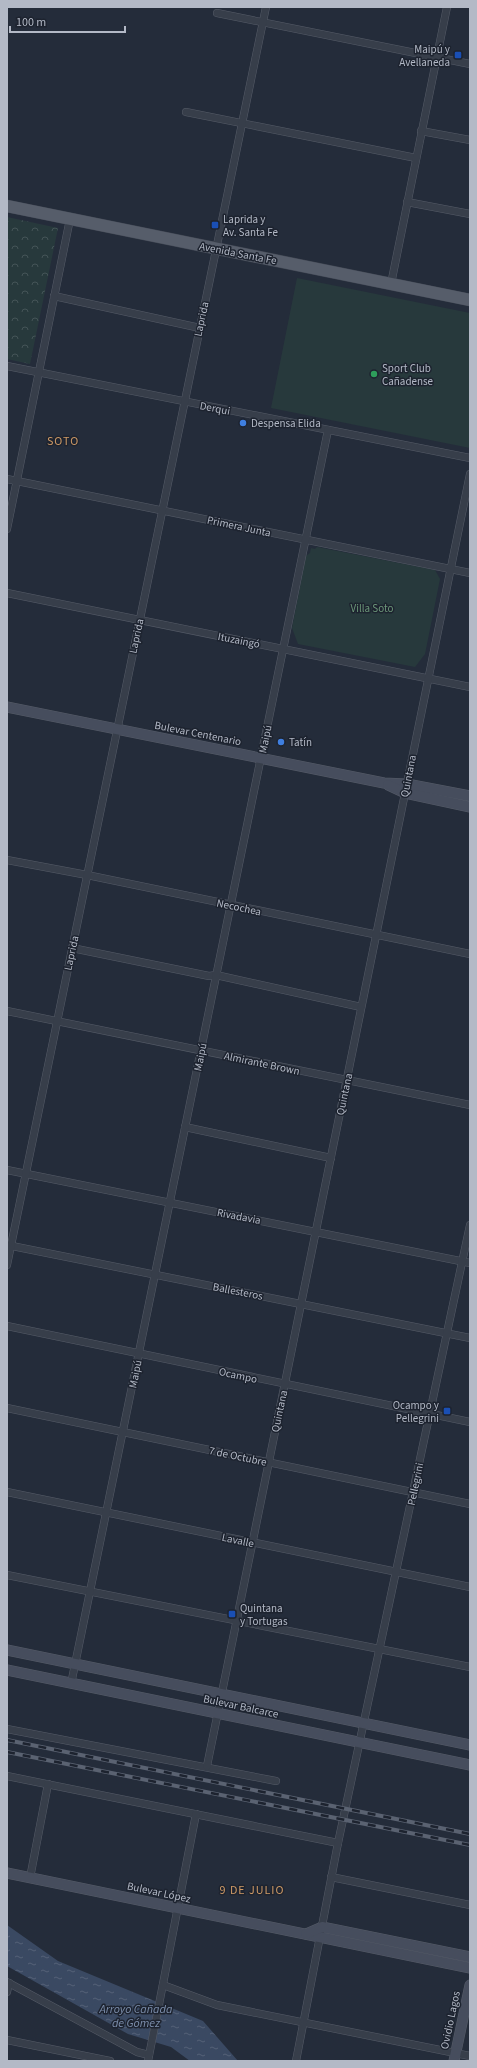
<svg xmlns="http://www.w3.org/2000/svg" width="477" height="2068" font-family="'Source Sans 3',sans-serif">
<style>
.forest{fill:url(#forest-crowns)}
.park{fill:#27393c}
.water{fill:url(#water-ripples)}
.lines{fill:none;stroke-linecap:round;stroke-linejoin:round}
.street-casing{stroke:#565c68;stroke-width:8}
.secondary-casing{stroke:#565c68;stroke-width:11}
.primary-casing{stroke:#414753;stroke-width:13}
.street{stroke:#373e4a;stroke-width:7}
.secondary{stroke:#464d5d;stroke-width:10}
.primary{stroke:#565d6a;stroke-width:12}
.rail-casing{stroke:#5a6271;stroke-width:4}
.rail{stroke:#1d232f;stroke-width:2.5;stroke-dasharray:8;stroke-linecap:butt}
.transit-dot{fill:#1a4fb4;stroke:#1d232f;stroke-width:1.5}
.leisure-dot{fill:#2e9e5b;stroke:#1d232f;stroke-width:1.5}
.shop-dot{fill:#3f7fe0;stroke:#1d232f;stroke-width:1.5}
.labels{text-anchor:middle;stroke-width:3;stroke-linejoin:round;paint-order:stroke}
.poi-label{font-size:11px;fill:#b3b9c6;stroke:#1d232f;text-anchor:start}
.street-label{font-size:11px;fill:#b3b9c6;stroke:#1d232f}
.park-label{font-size:11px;fill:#6b9678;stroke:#1d232f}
.neighbourhood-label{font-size:12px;letter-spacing:1px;fill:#ce9a66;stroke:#1d232f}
.water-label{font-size:12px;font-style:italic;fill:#7c8eac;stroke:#1d232f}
</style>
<defs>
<pattern id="forest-crowns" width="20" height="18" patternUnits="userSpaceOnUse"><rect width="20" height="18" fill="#27393c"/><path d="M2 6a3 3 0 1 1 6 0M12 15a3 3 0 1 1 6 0" fill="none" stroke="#445457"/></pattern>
<pattern id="water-ripples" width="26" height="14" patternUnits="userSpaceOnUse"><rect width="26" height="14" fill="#3a4962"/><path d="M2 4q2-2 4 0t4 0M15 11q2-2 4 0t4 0" fill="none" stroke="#546177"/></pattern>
</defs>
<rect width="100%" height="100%" fill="#242c3a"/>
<polygon class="forest" points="7,217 58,228 30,364 7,359"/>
<g class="park">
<polygon points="297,278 470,313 470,448 271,408"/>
<polygon points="317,547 435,570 440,579 425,654 415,667 298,644 292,628 306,556 310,553 311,548 315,549"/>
</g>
<polygon class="water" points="7,1925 58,1961 203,2021 238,2061 190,2061 171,2047 128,2034 7,1966"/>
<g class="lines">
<defs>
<g id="street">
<polyline points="217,13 470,64"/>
<polyline points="186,112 416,158"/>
<polyline points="421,131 470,140"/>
<polyline points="407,202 470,214"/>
<polyline points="391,284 447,7"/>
<polyline points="54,296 200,328"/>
<polyline points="7,366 470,458"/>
<polyline points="7,479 470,573"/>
<polyline points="7,529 70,219"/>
<polyline points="7,593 470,687"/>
<polyline points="7,860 87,875 470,954"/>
<polyline points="72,948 209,976 216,975 361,1007"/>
<polyline points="7,1011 470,1105"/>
<polyline points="185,1127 331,1158"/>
<polyline points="7,1170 470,1263"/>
<polyline points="7,1245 470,1338"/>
<polyline points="7,1265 266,7"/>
<polyline points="7,1326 470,1422"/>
<polyline points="7,1408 470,1504"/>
<polyline points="7,1492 470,1587"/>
<polyline points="7,1575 470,1667"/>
<polyline points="71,1684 328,430"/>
<polyline points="7,1729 276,1781"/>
<polyline points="207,1766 470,474"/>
<polyline points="7,1776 338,1843"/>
<polyline points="331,1877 470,1905"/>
<polyline points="30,1878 48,1784"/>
<polyline points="7,1982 137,2052 149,2055"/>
<polyline points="163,1985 217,2005 470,2056"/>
<polyline points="7,1992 9,1983"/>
<polyline points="7,2040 110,2061"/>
<polyline points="148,2061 196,1814"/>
<polyline points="296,2061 338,1843 470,1225"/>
</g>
<g id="secondary">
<polyline points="7,707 384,783 407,784 470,796"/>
<polyline points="388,785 405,793 470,807"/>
<polyline points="7,1650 470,1745"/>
<polyline points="7,1670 470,1765"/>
<polyline points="7,1873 470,1968"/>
<polyline points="306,1934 322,1927 470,1957"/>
<polyline points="454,2061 470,1985"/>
</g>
<polyline id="primary" points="7,206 470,300"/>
</defs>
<use href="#street" class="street-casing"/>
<use href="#secondary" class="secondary-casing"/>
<use href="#primary" class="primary-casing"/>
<use href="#street" class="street"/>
<use href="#secondary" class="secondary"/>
<use href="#primary" class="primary"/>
<defs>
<g id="rail">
<polyline points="7,1740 470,1834"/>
<polyline points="7,1752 470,1845"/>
</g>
</defs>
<use href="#rail" class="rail-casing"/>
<use href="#rail" class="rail"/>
</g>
<g class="transit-dot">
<rect x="454" y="51" width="8" height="8" rx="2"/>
<rect x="211" y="221" width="8" height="8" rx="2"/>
<rect x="443" y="1407" width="8" height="8" rx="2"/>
<rect x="228" y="1610" width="8" height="8" rx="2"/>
</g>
<circle class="leisure-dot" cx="374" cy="374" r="4"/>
<g class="shop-dot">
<circle cx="243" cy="423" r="4"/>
<circle cx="281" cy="742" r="4"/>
</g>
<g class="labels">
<g class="poi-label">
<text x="450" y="53" text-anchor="end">Maipú y<tspan x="450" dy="13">Avellaneda</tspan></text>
<text x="223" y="223">Laprida y<tspan x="223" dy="13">Av. Santa Fe</tspan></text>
<text x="382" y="372">Sport Club<tspan x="382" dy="13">Cañadense</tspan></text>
<text x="251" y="427">Despensa Elida</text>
<text x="289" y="746">Tatín</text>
<text x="439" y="1409" text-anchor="end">Ocampo y<tspan x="439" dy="13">Pellegrini</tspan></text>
<text x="240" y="1612">Quintana<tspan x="240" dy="13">y Tortugas</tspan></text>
</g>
<g class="street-label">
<text transform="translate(238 253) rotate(11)" y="4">Avenida Santa Fe</text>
<text transform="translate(201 319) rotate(-78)" y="4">Laprida</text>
<text transform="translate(215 408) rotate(11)" y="4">Derqui</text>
<text transform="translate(239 526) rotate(12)" y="4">Primera Junta</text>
<text transform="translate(136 636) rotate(-78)" y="4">Laprida</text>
<text transform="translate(239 640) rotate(11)" y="4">Ituzaingó</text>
<text transform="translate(198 733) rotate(11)" y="4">Bulevar Centenario</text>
<text transform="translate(265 739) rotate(-78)" y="4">Maipú</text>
<text transform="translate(408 776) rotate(-79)" y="4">Quintana</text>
<text transform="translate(239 907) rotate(12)" y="4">Necochea</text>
<text transform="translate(71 953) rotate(-78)" y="4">Laprida</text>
<text transform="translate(200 1057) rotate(-78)" y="4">Maipú</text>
<text transform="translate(262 1063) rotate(12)" y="4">Almirante Brown</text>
<text transform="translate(344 1094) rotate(-78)" y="4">Quintana</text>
<text transform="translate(239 1216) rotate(11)" y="4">Rivadavia</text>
<text transform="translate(238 1291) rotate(11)" y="4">Ballesteros</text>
<text transform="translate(135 1374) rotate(-78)" y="4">Maipú</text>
<text transform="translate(238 1375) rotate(12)" y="4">Ocampo</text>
<text transform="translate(279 1411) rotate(-78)" y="4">Quintana</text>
<text transform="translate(238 1456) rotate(12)" y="4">7 de Octubre</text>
<text transform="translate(415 1484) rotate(-78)" y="4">Pellegrini</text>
<text transform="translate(238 1540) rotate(12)" y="4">Lavalle</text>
<text transform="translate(241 1706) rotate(12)" y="4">Bulevar Balcarce</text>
<text transform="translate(159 1892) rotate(12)" y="4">Bulevar López</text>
<text transform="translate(450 2020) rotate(-78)" y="4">Ovidio Lagos</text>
</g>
<g class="park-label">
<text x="372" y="612">Villa Soto</text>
</g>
<g class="neighbourhood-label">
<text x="63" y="445">SOTO</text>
<text x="252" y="1894">9 DE JULIO</text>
</g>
<g class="water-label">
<text x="136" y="2013">Arroyo Cañada<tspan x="136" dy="14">de Gómez</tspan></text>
</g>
</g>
<rect width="477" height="2068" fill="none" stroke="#b3b9c6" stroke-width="16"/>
<path d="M10 26v6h115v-6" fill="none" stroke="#b3b9c6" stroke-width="2"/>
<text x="16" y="26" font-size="12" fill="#b3b9c6" stroke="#1d232f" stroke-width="3" paint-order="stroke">100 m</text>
</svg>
